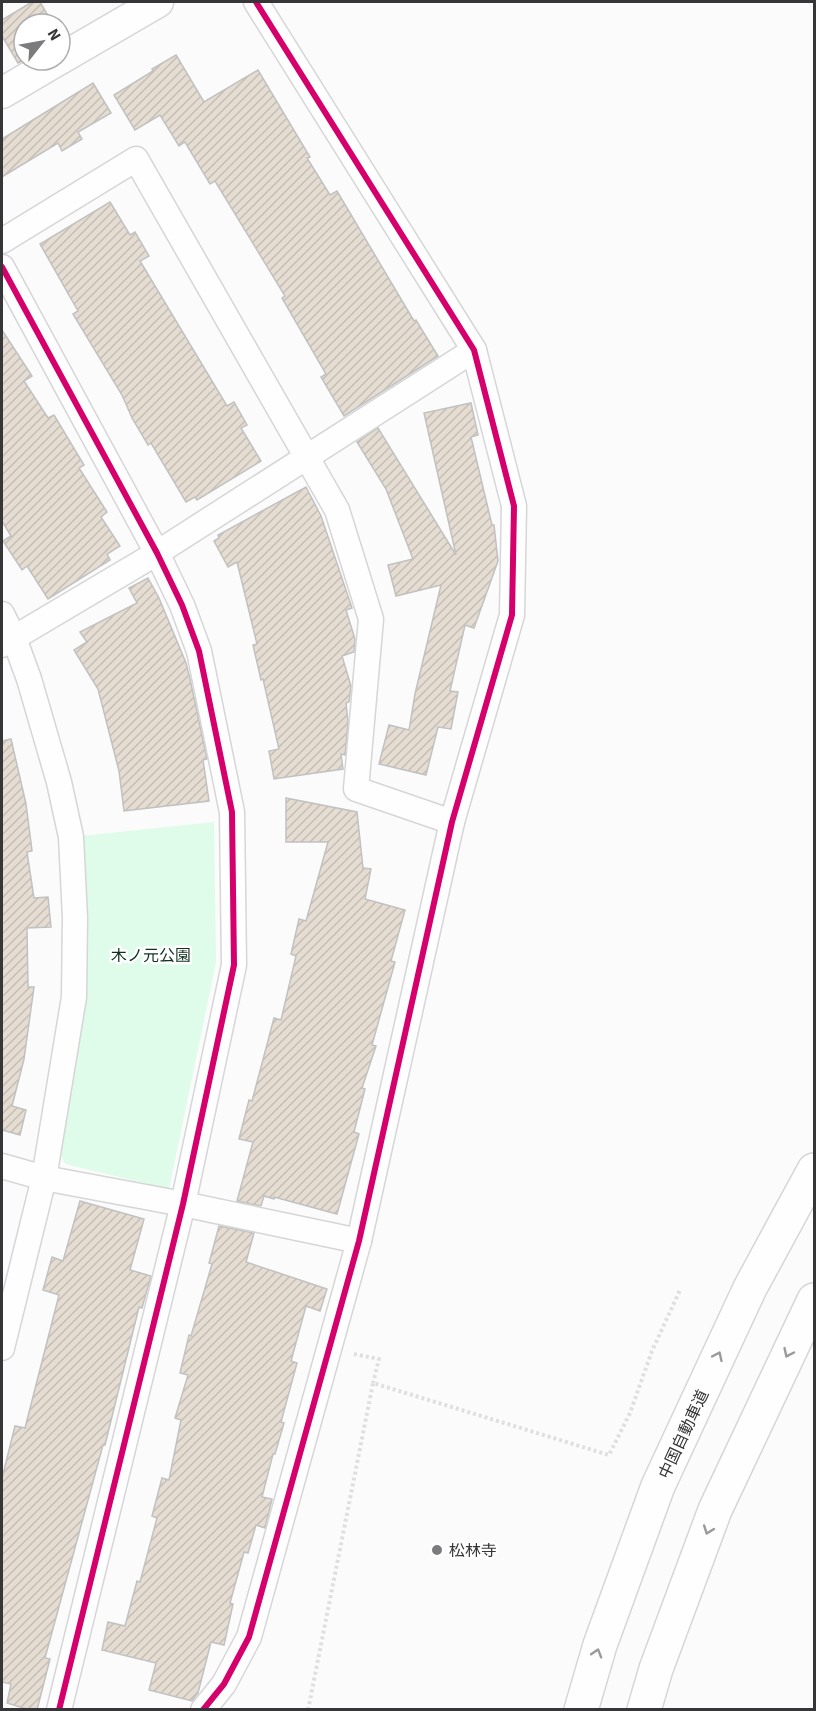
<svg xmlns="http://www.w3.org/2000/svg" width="816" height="1711" font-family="'Source Sans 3','Noto Sans JP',sans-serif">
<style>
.green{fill:#dffbea}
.building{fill:url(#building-hatch);stroke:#c1c1c1;stroke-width:1.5}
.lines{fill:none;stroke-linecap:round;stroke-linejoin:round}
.minor-casing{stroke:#d6d6d7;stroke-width:27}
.tertiary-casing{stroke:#d6d6d7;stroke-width:33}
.motorway-casing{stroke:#d6d6d7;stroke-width:36}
.path{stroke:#e0dfe0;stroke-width:4;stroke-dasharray:3 3;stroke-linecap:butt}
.minor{stroke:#fefeff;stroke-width:24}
.tertiary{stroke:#fefeff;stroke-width:30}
.motorway{stroke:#fefeff;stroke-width:33}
.cycleway-casing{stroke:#fff;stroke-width:10}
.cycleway{stroke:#d6006c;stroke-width:6}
.oneway{stroke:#9a9a9b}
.poi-dot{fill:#7b7a7c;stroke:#fff;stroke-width:2}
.labels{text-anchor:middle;stroke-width:5;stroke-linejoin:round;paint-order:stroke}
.park-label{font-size:16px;fill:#103020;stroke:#fff}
.street-label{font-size:16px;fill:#363537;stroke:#fff}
.poi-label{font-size:16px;fill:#363537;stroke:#fff;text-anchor:start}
</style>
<defs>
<pattern id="building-hatch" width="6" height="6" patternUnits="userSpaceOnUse" patternTransform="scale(1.5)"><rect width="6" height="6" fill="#e5ddd2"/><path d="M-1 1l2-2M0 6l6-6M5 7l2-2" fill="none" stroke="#c5beb5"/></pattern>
</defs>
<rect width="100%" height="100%" fill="#fbfbfc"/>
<polygon class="green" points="214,822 216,962 169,1189 65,1164 60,1154 81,836"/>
<g class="building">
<polygon points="32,2 40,2 53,24 24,24 24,60 18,63 2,36 2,20"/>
<polygon points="176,55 204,102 258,70 310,157 307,158 330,195 337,191 414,321 416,320 438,356 344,416 321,377 326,374 282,298 285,296 215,181 210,184 185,142 179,146 160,115 135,130 114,95 153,71 152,69"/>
<polygon points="93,83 111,113 78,132 82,139 62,151 58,143 2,177 2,139"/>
<polygon points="110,202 130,235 135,232 149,256 140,261 227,406 234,402 247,425 241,428 261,461 197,500 195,497 186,502 151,443 148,445 132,418 122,395 73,314 78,311 40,244"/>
<polygon points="2,330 32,376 24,381 48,418 54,415 84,465 79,468 107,512 101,517 120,546 107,554 110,560 48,599 27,566 22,570 3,541 11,536 2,521"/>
<polygon points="471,403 478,435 471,437 492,525 494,525 498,561 474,628 465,625 450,691 458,692 451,729 438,727 426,775 379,764 389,725 409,730 415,694 441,585 396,596 388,565 413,559 386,489 357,442 378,428 456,555 424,413"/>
<polygon points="306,487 321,516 352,608 346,610 355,639 354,652 342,656 351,686 349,702 346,703 348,722 345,755 341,754 343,769 274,779 269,751 279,749 263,679 261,680 253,645 257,644 237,562 228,567 214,541 219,538 218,535"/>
<polygon points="148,578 159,598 186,663 190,679 207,759 203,760 209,801 124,811 119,771 98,689 74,650 87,642 80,632 137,603 129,588"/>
<polygon points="11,739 26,804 32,851 27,852 34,898 48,897 51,927 27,928 28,987 34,987 24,1059 12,1106 26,1110 20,1135 2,1130 2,741"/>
<polygon points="286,798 357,812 363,868 371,869 365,899 405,910 391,961 395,962 372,1045 376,1046 362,1088 365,1089 354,1132 359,1134 337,1214 274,1197 274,1199 264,1196 261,1206 237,1201 253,1142 239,1139 249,1100 252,1101 274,1018 281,1020 296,956 291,954 299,919 306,921 328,842 286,842"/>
<polygon points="80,1201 144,1219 130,1270 151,1276 142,1308 139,1307 105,1445 103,1445 45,1658 50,1659 37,1710 30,1710 7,1703 11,1684 2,1682 2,1478 15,1426 25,1428 59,1295 43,1290 52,1257 63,1261"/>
<polygon points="219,1226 254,1233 246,1262 327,1289 320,1311 306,1306 291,1361 297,1363 281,1422 284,1423 275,1454 273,1454 262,1497 272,1499 265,1528 256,1525 248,1553 244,1552 230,1603 233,1604 224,1645 211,1642 198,1693 192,1701 149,1690 156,1663 102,1650 108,1622 125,1626 137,1581 140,1582 157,1518 152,1516 162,1478 169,1480 181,1420 175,1418 188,1375 180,1373 189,1335 191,1336 212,1264 209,1263"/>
</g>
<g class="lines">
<defs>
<g id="minor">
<polyline points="2,241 136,159 337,510 371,619 356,789 452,822"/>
<polyline points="2,267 157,553 182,605 199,651 232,812 234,965 183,1204 59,1710"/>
<polyline points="2,614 14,638 29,679 59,782 71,837 75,918 74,997 44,1178 2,1348"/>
<polyline points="2,645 157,553 474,350"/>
<polyline points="2,1166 44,1178 183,1204 359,1241"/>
<polyline points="203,1710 224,1684 249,1637 359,1241 452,822 512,615 514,506 474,350 256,2"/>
</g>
<g id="tertiary">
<polyline points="60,59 158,2"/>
<polyline points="2,93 58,60"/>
</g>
<g id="motorway">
<polyline points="581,1710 600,1645 658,1486 750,1288 814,1170"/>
<polyline points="644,1710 656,1669 715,1510 814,1300"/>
</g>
</defs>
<use href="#minor" class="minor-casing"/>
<use href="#tertiary" class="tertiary-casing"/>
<use href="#motorway" class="motorway-casing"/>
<g class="path">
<polyline points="354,1354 379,1359 373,1383"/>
<polyline points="308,1710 373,1383 609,1455 630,1413 652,1351 680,1290"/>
</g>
<use href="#minor" class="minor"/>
<use href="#tertiary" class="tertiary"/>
<use href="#motorway" class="motorway"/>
<defs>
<g id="cycleway">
<polyline points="2,267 157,553 182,605 199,651 232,812 234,965 183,1204 59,1710"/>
<polyline points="203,1710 224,1684 249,1637 359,1241 452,822 512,615 514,506 474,350 256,2"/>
</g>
</defs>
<use href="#cycleway" class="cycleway-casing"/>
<use href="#cycleway" class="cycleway"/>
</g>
<defs><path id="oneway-chevron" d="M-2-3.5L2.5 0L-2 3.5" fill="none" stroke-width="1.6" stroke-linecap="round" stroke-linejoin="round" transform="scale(1.5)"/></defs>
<g class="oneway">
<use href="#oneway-chevron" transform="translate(788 1353) rotate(115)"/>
<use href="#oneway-chevron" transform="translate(718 1356) rotate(-65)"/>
<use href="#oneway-chevron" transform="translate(708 1530) rotate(110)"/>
<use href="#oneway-chevron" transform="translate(597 1653) rotate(-73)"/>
</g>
<circle class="poi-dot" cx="437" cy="1550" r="6"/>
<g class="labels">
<g class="park-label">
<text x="151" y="961">木ノ元公園</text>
</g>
<g class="street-label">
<text transform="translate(683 1434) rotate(-65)" y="6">中国自動車道</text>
</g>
<g class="poi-label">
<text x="449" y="1556">松林寺</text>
</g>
</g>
<rect width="816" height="1711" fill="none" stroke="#363537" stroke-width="6"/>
<g transform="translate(42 42) rotate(59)"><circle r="28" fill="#ffffff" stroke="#afaeaf" stroke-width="1.5"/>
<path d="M0-4.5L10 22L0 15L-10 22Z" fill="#7b7a7c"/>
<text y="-9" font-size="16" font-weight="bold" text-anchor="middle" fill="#363537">N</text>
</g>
</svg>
